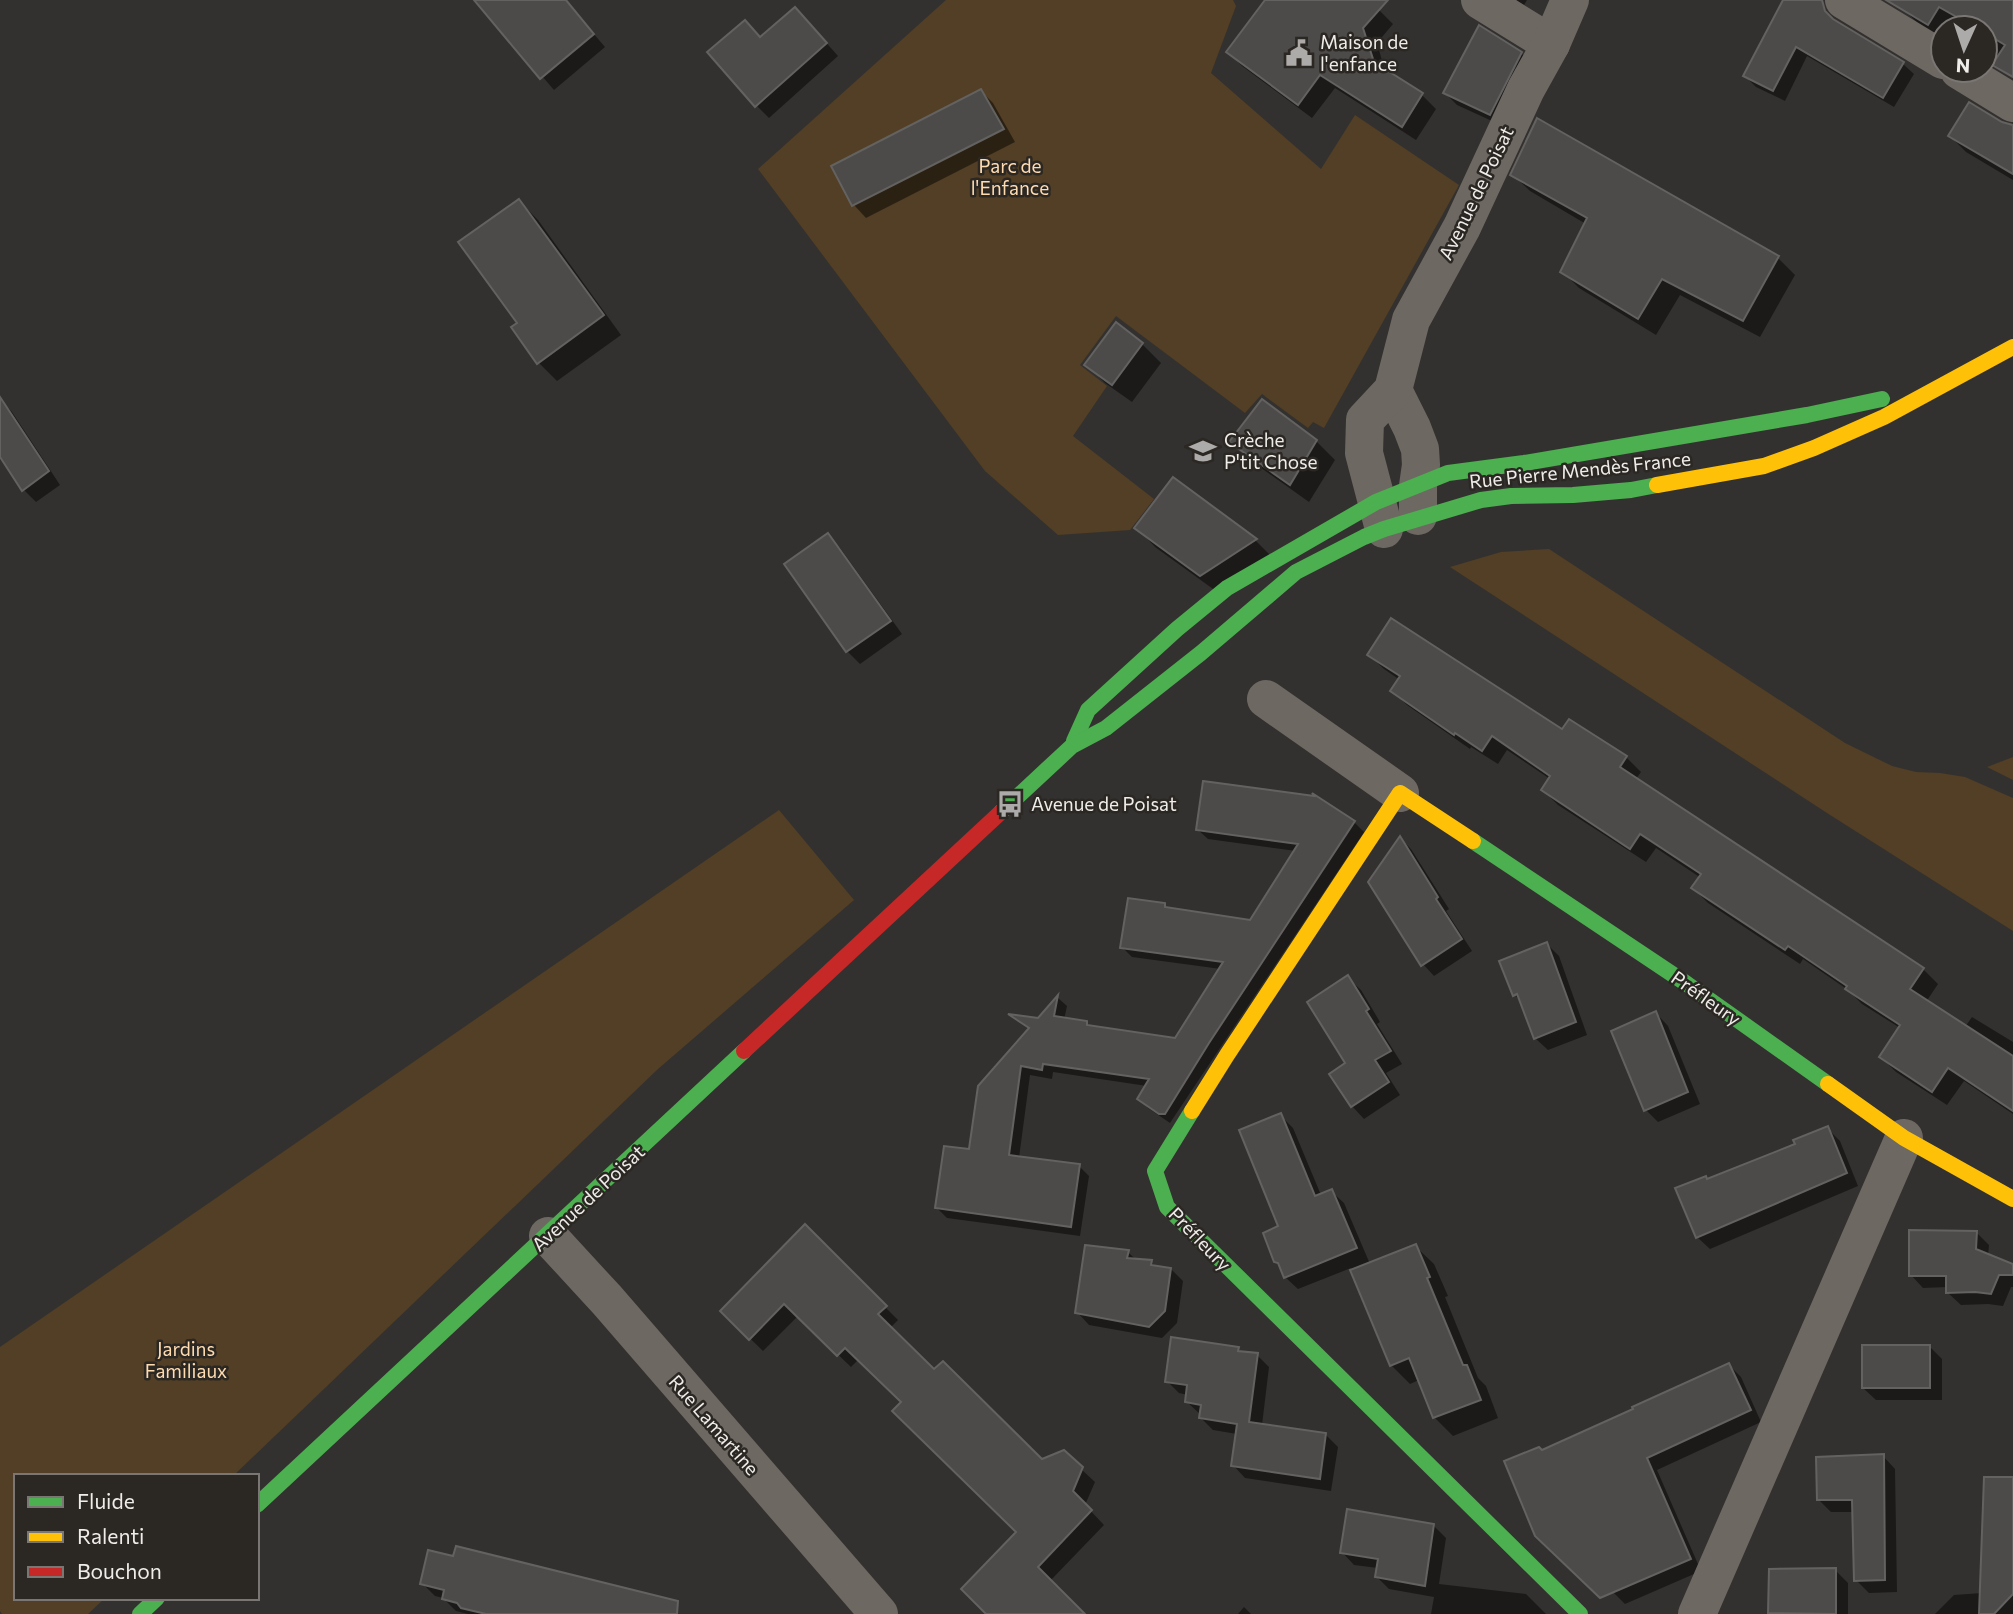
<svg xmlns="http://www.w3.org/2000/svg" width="2013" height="1614" font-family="Commissioner,sans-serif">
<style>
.green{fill:#523f25}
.shadow{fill:#0007}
.building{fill:#4d4b4a;stroke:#636260;stroke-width:2}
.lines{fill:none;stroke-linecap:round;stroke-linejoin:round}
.street{stroke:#6e6862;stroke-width:38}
.fast{stroke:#4caf50;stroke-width:16}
.slow{stroke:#ffc107;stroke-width:16}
.jam{stroke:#c62828;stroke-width:16}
.labels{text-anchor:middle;stroke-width:5;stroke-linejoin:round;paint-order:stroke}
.poi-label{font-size:19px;fill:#efedea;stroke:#2b2723;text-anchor:start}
.park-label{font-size:19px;fill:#ffdbb0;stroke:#2b2723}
.street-label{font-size:19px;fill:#efedea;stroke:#2b2723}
</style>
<rect width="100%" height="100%" fill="#33312f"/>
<g class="green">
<polygon points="946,0 1233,0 1236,6 1211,73 1321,169 1355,115 1459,185 1324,428 1313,422 1308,428 1262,394 1245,413 1116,316 1080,365 1107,386 1073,436 1154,499 1130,530 1058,535 985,471 758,169"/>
<polygon points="1549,549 1845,743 1892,766 1916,772 1940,773 1965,777 2013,798 2013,931 1827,813 1450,567 1501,552"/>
<polygon points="2013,757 2013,780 1987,767"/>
<polygon points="779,810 854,900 658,1069 233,1476 16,1476 16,1598 105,1598 88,1614 2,1614 0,1611 0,1347"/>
</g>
<g class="shadow">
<polygon points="485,0 546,0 576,13 605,47 554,90 480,4"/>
<polygon points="1267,0 1366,0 1379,10 1393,24 1377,43 1385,71 1422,95 1436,109 1416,140 1335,88 1312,118 1242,66 1228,52"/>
<polygon points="1516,0 1527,0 1524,5"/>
<polygon points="1785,0 1790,0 1903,64 1914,74 1894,107 1807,56 1785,101 1756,87 1745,76"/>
<polygon points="1908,0 2013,0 2013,72 2011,76 1985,59 1985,28 1943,28 1943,40 1922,27 1903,9"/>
<polygon points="807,21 838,56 769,118 756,105 761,39"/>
<polygon points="1521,53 1533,65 1503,126 1457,105 1445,93"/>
<polygon points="981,91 993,103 1015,142 866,218 854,205 833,167"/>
<polygon points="1538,120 1778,258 1795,275 1760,337 1680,295 1656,335 1579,288 1562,271 1586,224 1530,191 1512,174"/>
<polygon points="2002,124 2013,127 2013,180 1966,152 1950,136"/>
<polygon points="519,201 538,220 621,335 557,381 538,362 519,323"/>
<polygon points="1142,344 1161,363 1132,402 1105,383 1086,364"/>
<polygon points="0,399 12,412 60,485 36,502 23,489 0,454"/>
<polygon points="1316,441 1335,460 1309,502 1250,460 1232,442"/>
<polygon points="1173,479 1256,541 1274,559 1220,594 1155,547 1137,528"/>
<polygon points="828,535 840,548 902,634 860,664 847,651 786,564"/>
<polygon points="1369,655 1626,757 1641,772 1636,779 1923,969 1938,984 1926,1002 1965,1027 1972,1017 2013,1042 2013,1114 1964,1081 1947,1105 1896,1072 1881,1057 1900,1028 1862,1004 1848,990 1803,959 1800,964 1708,903 1693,888 1701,878 1656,848 1646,862 1558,805 1543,790 1550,779 1507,750 1498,764 1471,747 1470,749 1407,705 1392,690 1400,680 1384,669"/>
<polygon points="1317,799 1354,822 1364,832 1170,1123 1148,1108 1139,1099 1147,1086 1053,1072 1052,1079 1030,1075 1019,1158 1079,1166 1089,1176 1080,1236 947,1218 937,1208 970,1151 1030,1030 1013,1017 1038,1020 1058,998 1067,1006 1064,1020 1087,1023 1092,1028 1176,1040 1221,969 1132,957 1122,947 1164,905 1169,910 1251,922 1296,851 1208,839 1198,830"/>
<polygon points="1400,838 1411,849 1449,909 1446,911 1472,951 1434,976 1423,964"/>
<polygon points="1547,944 1559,956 1587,1035 1548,1050 1535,1038 1522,1003 1515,995"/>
<polygon points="1348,978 1361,990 1380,1022 1377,1024 1402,1064 1386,1073 1400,1095 1364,1119 1352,1106 1348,1064"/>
<polygon points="1656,1013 1668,1026 1700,1104 1658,1122 1646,1110"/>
<polygon points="1280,1115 1293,1128 1321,1195 1331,1191 1344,1203 1370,1264 1415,1246 1434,1264 1448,1296 1445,1297 1478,1378 1486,1386 1498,1418 1453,1436 1434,1417 1419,1380 1410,1384 1391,1365 1351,1268 1298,1289 1285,1277 1281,1266 1276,1261 1281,1227"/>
<polygon points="1827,1128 1840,1141 1858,1186 1710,1249 1697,1237 1708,1181 1797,1145"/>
<polygon points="805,1227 898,1320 890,1328 934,1371 1042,1461 1081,1469 1095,1482 1085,1505 1104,1525 1050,1581 1083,1614 989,1614 1018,1532 903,1402 859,1359 851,1367 798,1316 763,1351 722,1311"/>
<polygon points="1977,1233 1989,1245 1988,1256 2013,1266 2013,1287 2011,1287 2003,1306 1988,1304 1961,1305 1948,1293 1948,1287 1923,1288 1911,1275"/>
<polygon points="1128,1252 1136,1260 1151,1262 1157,1268 1171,1269 1183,1281 1177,1323 1162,1338 1089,1325 1077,1312"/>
<polygon points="1929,1346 1942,1359 1942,1400 1876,1400 1863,1388"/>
<polygon points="1238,1349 1242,1353 1257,1355 1269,1367 1262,1425 1326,1435 1338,1447 1331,1491 1245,1478 1233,1465 1237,1434 1213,1430 1201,1418 1201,1415 1187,1402 1188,1395 1179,1393 1167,1381"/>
<polygon points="1729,1365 1741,1377 1761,1422 1657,1470 1701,1571 1625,1604 1613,1592 1542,1452"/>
<polygon points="1883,1456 1895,1469 1897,1592 1869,1593 1856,1580 1854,1512 1831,1512 1818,1499"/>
<polygon points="2013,1514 2013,1614 1935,1614 1954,1595 1982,1593"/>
<polygon points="1433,1525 1446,1538 1439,1584 1526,1594 1546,1614 1431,1614 1434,1597 1389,1589 1376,1576 1378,1568 1354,1565 1342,1552"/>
<polygon points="1771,1570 1835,1570 1848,1583 1848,1614 1770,1614"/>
<polygon points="422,1583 673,1614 468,1614 456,1611 443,1598 435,1596"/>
<polygon points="1244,1607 1251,1614 1238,1614"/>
</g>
<g class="building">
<polygon points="474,0 566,0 594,34 540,79"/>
<polygon points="1265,0 1388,0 1363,28 1374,62 1423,93 1402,127 1320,75 1298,105 1226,52"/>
<polygon points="1783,0 1822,0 1825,11 1833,19 1904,62 1883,98 1796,47 1773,91 1743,76"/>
<polygon points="1886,0 2013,0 2013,77 1992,65 2005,45 1985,33 1985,28 1976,28 1939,7 1928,25"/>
<polygon points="795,7 827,43 755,107 707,52 745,20 760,37"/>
<polygon points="1479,25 1522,52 1490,115 1443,93"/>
<polygon points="981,89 1004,129 852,206 831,166"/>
<polygon points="1969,102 2002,122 2013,125 2013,174 1948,136"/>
<polygon points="1537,118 1779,256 1743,321 1662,279 1638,319 1560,272 1587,218 1510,175"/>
<polygon points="519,199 604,315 537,364 511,327 517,323 458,242"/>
<polygon points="1116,322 1143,343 1112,385 1084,365"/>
<polygon points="0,397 49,471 22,491 0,457"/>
<polygon points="1262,399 1317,440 1290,485 1229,442"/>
<polygon points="1173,477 1257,539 1200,576 1134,528"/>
<polygon points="828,533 891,621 846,652 784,564"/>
<polygon points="1391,618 1562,729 1569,719 1627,756 1620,767 1924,968 1910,989 2013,1056 2013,1111 1948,1068 1932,1092 1879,1057 1900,1025 1845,989 1847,986 1788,946 1785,950 1691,888 1701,874 1640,834 1630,849 1541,790 1550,776 1492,736 1482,751 1455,733 1454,735 1390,691 1400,676 1367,655"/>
<polygon points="1203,781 1314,796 1312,793 1355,821 1209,1043 1165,1114 1159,1114 1137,1099 1149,1079 1043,1064 1042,1070 1021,1066 1009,1155 1080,1164 1071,1227 935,1208 944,1146 969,1149 978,1086 1029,1028 1008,1014 1038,1018 1058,995 1054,1016 1087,1021 1087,1025 1175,1038 1223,962 1120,948 1128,898 1165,903 1165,907 1250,920 1298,844 1196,830"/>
<polygon points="1400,836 1438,897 1436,899 1462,939 1421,966 1368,882"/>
<polygon points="1547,942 1576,1022 1534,1039 1517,994 1513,996 1499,961"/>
<polygon points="1348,975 1369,1009 1366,1011 1391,1051 1375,1060 1389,1082 1351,1107 1329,1074 1345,1063 1307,1002"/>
<polygon points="1656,1011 1688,1092 1644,1111 1611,1031"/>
<polygon points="1281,1113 1315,1196 1332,1189 1357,1248 1284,1278 1278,1263 1274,1262 1263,1233 1278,1226 1239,1130"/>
<polygon points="1828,1126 1847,1173 1696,1238 1675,1188 1706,1176 1707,1179 1795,1144 1793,1140"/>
<polygon points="805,1224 887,1306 878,1314 934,1369 943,1361 1042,1459 1064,1450 1083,1467 1073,1491 1092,1510 1038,1567 1085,1614 986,1614 961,1589 1016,1532 892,1411 901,1402 845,1348 837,1356 784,1304 749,1340 720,1311"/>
<polygon points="1909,1230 1977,1231 1976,1249 2013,1264 2013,1275 1999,1275 1991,1294 1975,1292 1946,1293 1946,1276 1909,1276"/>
<polygon points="1416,1244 1430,1277 1427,1278 1463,1365 1467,1365 1481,1400 1433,1418 1409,1358 1390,1366 1350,1270"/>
<polygon points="1085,1245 1129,1250 1127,1258 1152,1260 1151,1265 1171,1268 1165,1311 1149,1327 1075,1313"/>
<polygon points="1171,1337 1239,1347 1238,1351 1258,1353 1249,1422 1326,1433 1320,1479 1231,1466 1237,1424 1199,1418 1201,1405 1185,1402 1187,1385 1165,1382"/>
<rect x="1862" y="1345" width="68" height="43"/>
<polygon points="1729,1363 1751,1410 1647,1458 1691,1559 1600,1598 1535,1536 1504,1461 1539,1447 1542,1450 1633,1409 1632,1407"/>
<polygon points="1884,1454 1885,1580 1854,1581 1852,1500 1817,1500 1816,1457"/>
<polygon points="1984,1477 2013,1477 2013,1594 1994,1614 1979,1614"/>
<polygon points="1347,1509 1434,1524 1425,1586 1375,1577 1378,1559 1340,1553"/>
<polygon points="456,1546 678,1601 677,1614 486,1614 461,1608 457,1603 442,1599 444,1590 420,1584 428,1550 453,1556"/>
<polygon points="1836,1568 1836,1614 1768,1613 1769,1569"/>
</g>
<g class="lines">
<g class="street">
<polyline points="1480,0 1551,44"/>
<polyline points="1844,0 1943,60"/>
<polyline points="1959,70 2013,103"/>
<polyline points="1393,390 1412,428 1420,449 1421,465 1418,486 1418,516"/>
<polyline points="1384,529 1364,453 1365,420 1393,390 1411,320 1462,227 1526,89 1551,44 1570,0"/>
<polyline points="1266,699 1400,793"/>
<polyline points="548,1236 607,1300 879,1614"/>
<polyline points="1697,1614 1904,1138"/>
</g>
<g class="fast">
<polyline points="1074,741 1088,710 1177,629 1227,588 1376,502 1448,473 1524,463 1807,415 1882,399"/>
<polyline points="1001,812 1072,746 1106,728 1201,653 1296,572 1364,537 1384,529 1481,500 1511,496 1573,495 1631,490 1657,485"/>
<polyline points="1473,841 1687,984 1828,1084"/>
<polyline points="1192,1111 1155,1171 1167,1207 1580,1614"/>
<polyline points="257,1505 744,1051"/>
<polyline points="140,1614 157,1598"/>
</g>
<g class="slow">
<polyline points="1657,485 1764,466 1814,448 1884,417 2013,347"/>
<polyline points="1828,1084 1904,1138 2013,1199"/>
<polyline points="1192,1111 1227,1055 1400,793 1473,841"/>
</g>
<polyline class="jam" points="744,1051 1001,812"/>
</g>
<defs>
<symbol id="civic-bare" viewBox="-9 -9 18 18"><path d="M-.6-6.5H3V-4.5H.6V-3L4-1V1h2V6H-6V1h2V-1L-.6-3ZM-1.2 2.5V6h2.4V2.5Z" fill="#adaba9" stroke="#2b2723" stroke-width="2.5" paint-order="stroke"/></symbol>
<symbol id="school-bare" viewBox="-9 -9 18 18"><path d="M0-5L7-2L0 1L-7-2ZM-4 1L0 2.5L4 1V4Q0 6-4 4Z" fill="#adaba9" stroke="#2b2723" stroke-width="2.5" paint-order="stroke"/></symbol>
<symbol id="bus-bare" viewBox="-9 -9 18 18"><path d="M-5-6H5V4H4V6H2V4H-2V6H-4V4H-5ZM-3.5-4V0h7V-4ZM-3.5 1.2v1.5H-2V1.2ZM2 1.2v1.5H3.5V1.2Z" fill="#adaba9" stroke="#2b2723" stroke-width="2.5" paint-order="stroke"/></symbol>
</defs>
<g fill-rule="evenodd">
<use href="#civic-bare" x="1280" y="34" width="38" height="38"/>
<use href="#school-bare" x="1184" y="432" width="38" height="38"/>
<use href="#bus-bare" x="991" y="785" width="38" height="38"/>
</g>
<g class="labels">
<g class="poi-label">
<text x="1320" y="49">Maison de<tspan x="1320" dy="22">l'enfance</tspan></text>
<text x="1224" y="447">Crèche<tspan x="1224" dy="22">P'tit Chose</tspan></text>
<text x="1031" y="811">Avenue de Poisat</text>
</g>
<g class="park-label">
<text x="1010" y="173">Parc de<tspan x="1010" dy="22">l'Enfance</tspan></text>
<text x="186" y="1356">Jardins<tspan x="186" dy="22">Familiaux</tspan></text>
</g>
<g class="street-label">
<text transform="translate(1476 193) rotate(-64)" y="7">Avenue de Poisat</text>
<text transform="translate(1580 470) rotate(-6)" y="7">Rue Pierre Mendès France</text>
<text transform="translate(1706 998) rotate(35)" y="7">Préfleury</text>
<text transform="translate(588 1198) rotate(-43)" y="7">Avenue de Poisat</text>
<text transform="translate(1200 1239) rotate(46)" y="7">Préfleury</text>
<text transform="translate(714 1425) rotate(49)" y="7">Rue Lamartine</text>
</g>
</g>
<rect x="14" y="1474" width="245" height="126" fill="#2b2723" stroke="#797673" stroke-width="2"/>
<rect x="28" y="1497" width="35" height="10" fill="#4caf50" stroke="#797673" stroke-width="2"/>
<text x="77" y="1509" font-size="21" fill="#efedea">Fluide</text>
<rect x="28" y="1532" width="35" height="10" fill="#ffc107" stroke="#797673" stroke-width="2"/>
<text x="77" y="1544" font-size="21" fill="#efedea">Ralenti</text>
<rect x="28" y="1567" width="35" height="10" fill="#c62828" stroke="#797673" stroke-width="2"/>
<text x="77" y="1579" font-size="21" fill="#efedea">Bouchon</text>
<g transform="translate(1964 49) rotate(183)"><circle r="33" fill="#2b2723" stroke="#797673" stroke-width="2"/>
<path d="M0-5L12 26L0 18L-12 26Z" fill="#adaba9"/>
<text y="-10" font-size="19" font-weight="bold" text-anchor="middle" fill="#efedea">N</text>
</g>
</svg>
